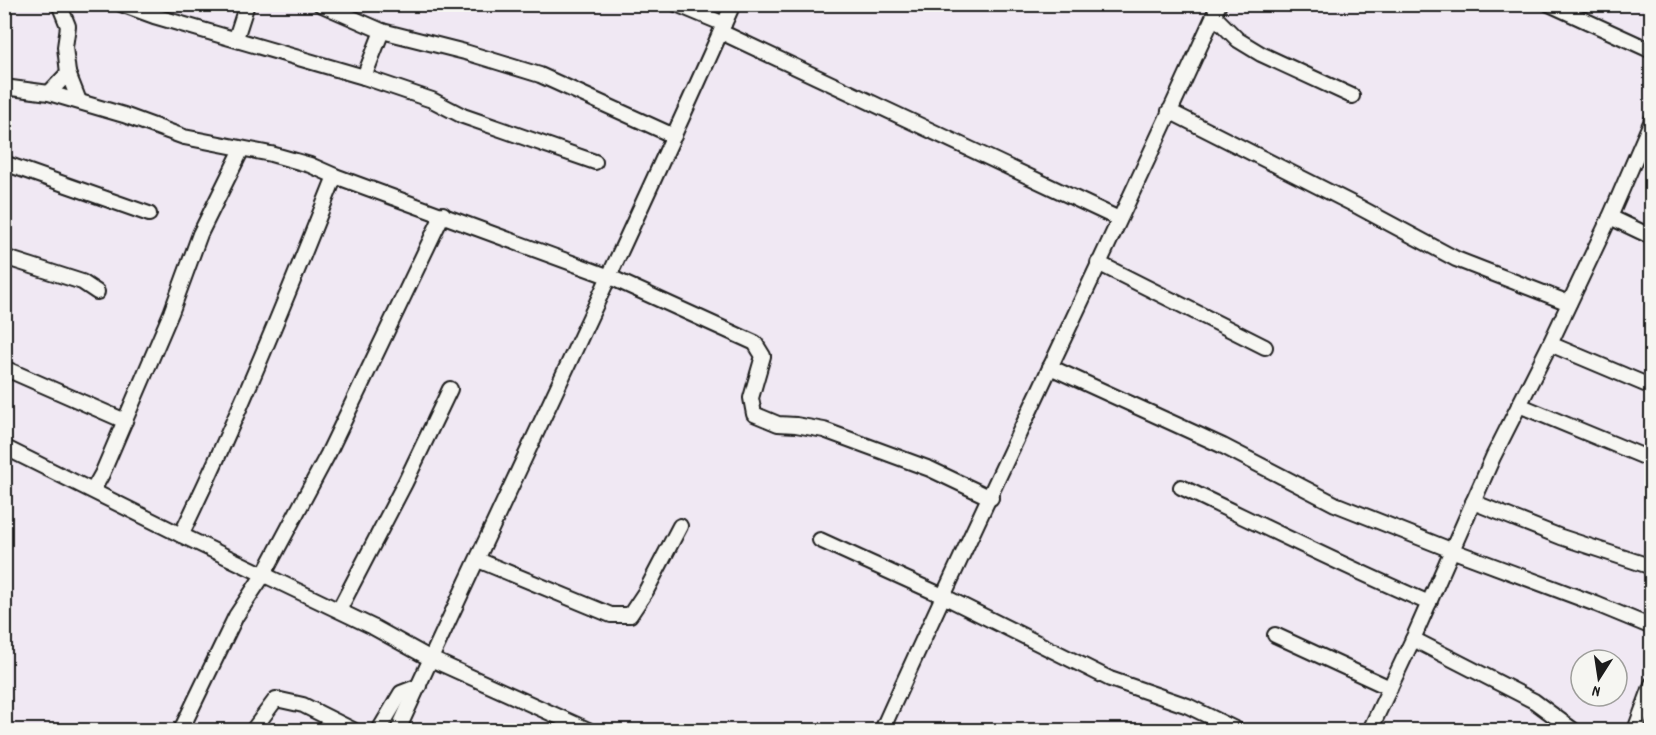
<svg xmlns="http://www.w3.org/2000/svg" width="1656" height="735" font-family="Dekko,sans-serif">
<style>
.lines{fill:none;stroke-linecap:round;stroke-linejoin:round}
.minor-casing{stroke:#1c1c1c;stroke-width:18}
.minor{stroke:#f6f6f2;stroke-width:14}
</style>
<rect width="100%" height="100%" fill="#f0e8f3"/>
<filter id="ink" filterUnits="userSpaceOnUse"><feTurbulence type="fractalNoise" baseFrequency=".0167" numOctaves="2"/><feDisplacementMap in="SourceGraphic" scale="12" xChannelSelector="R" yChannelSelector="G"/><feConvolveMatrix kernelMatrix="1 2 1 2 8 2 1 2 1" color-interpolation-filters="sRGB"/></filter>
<g filter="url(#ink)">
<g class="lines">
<defs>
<g id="minor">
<polyline points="59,4 68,26 65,47 68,73"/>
<polyline points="121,4 154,16 364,77 432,100 463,116 595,162"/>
<polyline points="320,4 382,31 465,52 540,75 674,136"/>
<polyline points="676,4 724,24"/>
<polyline points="1549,4 1652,51"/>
<polyline points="1214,16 1238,40 1261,54 1352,96"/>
<polyline points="721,32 1119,219"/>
<polyline points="236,38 247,4"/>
<polyline points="364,77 382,31"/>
<polyline points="4,87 49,93 124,115 184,137 271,154 310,165 335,176 610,277 755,343 763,356 751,398 754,414 778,424 796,425 824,430 930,469 991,498"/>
<polyline points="49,93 68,73 79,101"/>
<polyline points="1169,111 1359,207 1456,259 1569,303"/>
<polyline points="4,163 149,214"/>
<polyline points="1610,217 1652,237"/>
<polyline points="4,257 82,282 97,292"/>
<polyline points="1098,263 1265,347"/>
<polyline points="1550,344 1652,387"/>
<polyline points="1050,367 1223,446 1335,504 1451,550 1596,604 1652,627"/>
<polyline points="4,368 125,421"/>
<polyline points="1519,405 1652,460"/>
<polyline points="4,447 181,535 373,627 431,659 588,730"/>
<path d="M 1181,487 C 1263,526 1345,567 1429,603"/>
<polyline points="93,490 102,474 171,313 200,234 242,149"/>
<polyline points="1473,502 1561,537 1652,567"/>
<path d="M 181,535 C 238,418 287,297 335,176"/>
<polyline points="820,540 943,596 1110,679 1188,706 1237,730"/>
<polyline points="478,560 611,615 630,615 646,591 680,526"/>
<polyline points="339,610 405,483 450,389"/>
<polyline points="1275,635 1390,688"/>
<polyline points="1413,639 1534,701 1573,730"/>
<polyline points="181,730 236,616 264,574 328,454 443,214"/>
<polyline points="253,730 276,699 303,705 353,730"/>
<polyline points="379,730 401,693 419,686"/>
<path d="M 398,730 C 509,488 625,248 733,4"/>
<path d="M 882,730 C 991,487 1109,248 1219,4"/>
<polyline points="1370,730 1413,639 1493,457 1550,344 1610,217 1652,120"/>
<polyline points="1635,730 1652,684"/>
</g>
</defs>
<use href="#minor" class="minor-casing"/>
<use href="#minor" class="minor"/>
</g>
</g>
<rect width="1656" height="735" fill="none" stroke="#f6f6f2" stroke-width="24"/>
<rect x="12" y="12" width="1632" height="711" fill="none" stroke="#1c1c1c" stroke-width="2" filter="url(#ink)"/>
<g transform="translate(1599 678) rotate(192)"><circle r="28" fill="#f6f6f2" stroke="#9f9f9c" stroke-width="1.5"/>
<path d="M0-4.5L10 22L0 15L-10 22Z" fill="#1c1c1c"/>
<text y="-9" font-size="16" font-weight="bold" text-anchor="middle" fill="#1c1c1c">N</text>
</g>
</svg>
